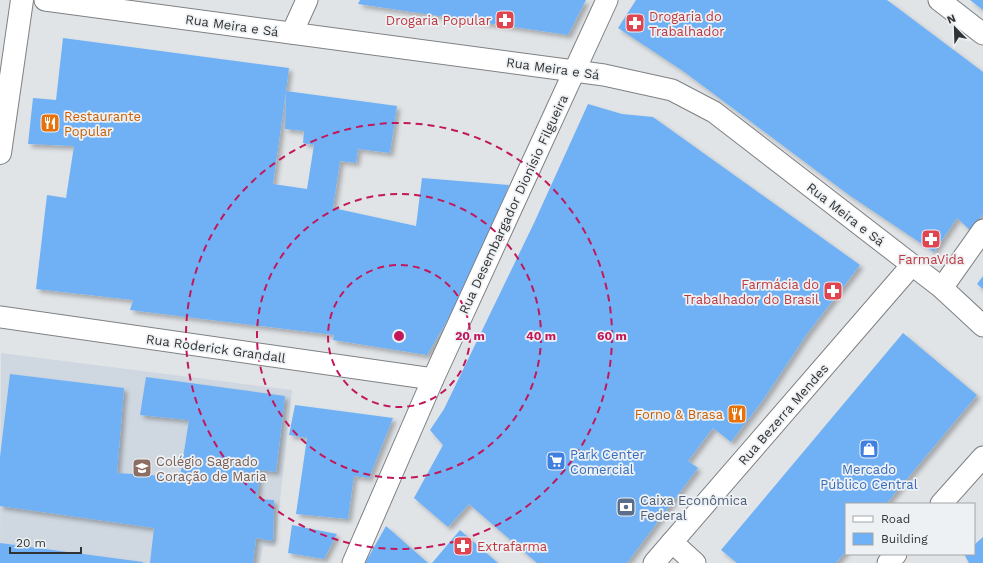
<svg xmlns="http://www.w3.org/2000/svg" width="983" height="563" font-family="'Work Sans',sans-serif">
<style>
.built{fill:#cfd7e0}
.building{fill:#6fb1f6;fill-rule:evenodd;filter:url(#shadow)}
.lines{fill:none;stroke-linecap:round;stroke-linejoin:round}
.minor-casing{stroke:#7e8083;stroke-width:23}
.secondary-casing{stroke:#7e8083;stroke-width:24}
.minor{stroke:#fff;stroke-width:21}
.secondary{stroke:#fff;stroke-width:22}
.ring{fill:none;stroke:#c2185b;stroke-width:2;stroke-dasharray:7 5}
.labels{text-anchor:middle;stroke-width:3.5;stroke-linejoin:round;paint-order:stroke}
.health-label{font-size:13px;fill:#be3a42;stroke:#eef1f4;text-anchor:start}
.street-label{font-size:13px;fill:#313233;stroke:#eef1f4}
.food-label{font-size:13px;fill:#c56008;stroke:#eef1f4;text-anchor:start}
.shop-label{font-size:13px;fill:#366cbe;stroke:#eef1f4;text-anchor:start}
.education-label{font-size:13px;fill:#785e54;stroke:#eef1f4;text-anchor:start}
.service-label{font-size:13px;fill:#4e5e75;stroke:#eef1f4;text-anchor:start}
.centre{fill:#c2185b;stroke:#eef1f4;stroke-width:2}
.ring-label{font-size:12px;text-anchor:middle;font-weight:bold;fill:#c2185b;stroke:#eef1f4;stroke-width:3.5;stroke-linejoin:round;paint-order:stroke}
</style>
<defs>
<filter id="shadow"><feDropShadow dx="3.5" dy="3.5" stdDeviation="2" flood-color="#0004"/></filter>
</defs>
<rect width="100%" height="100%" fill="#e1e4e7"/>
<polygon class="built" points="1,353 292,390 275,547 263,546 260,563 0,563"/>
<g class="building">
<polygon points="360,0 586,0 568,35 358,4"/>
<polygon points="636,0 887,0 983,72 983,214 971,231 957,218 934,252 849,195 683,71 618,28"/>
<polygon points="970,0 983,0 983,10"/>
<path d="M 63,38 L 289,68 L 286,91 L 397,106 L 390,153 L 358,149 L 356,163 L 340,161 L 333,208 L 416,226 L 422,178 L 509,185 L 471,280 L 427,355 L 333,340 L 334,335 L 130,310 L 133,300 L 36,289 L 47,195 L 66,198 L 74,146 L 28,144 L 33,98 L 56,100 ZM 286,91 L 285,129 L 304,131 L 303,143 L 314,145 L 307,189 L 273,184 Z"/>
<polygon points="588,104 622,114 653,117 860,265 807,334 763,400 731,442 713,428 688,461 698,468 627,563 537,563 469,504 448,527 414,498 443,445 430,430 444,409 475,345 534,223"/>
<polygon points="983,276 983,289 977,284"/>
<polygon points="903,333 977,395 886,504 846,504 846,551 836,563 737,563 721,550"/>
<polygon points="10,374 124,388 117,473 180,477 189,420 140,415 146,377 285,396 276,472 260,470 257,499 274,500 273,541 256,538 253,563 150,563 154,528 0,506 0,457"/>
<polygon points="295,405 393,418 369,478 354,476 348,519 296,514 307,438 289,435"/>
<polygon points="292,525 337,534 324,559 288,553"/>
<polygon points="386,526 428,563 365,563"/>
<polygon points="460,530 498,563 432,563"/>
<polygon points="983,537 983,563 969,563 964,554 974,554 974,545"/>
<polygon points="0,543 143,562 143,563 0,563"/>
</g>
<g class="lines">
<defs>
<g id="minor">
<polyline points="45,0 604,75 672,90 714,112 942,288 983,326"/>
<polyline points="939,0 983,34"/>
<polyline points="292,33 307,0"/>
<polyline points="942,288 983,230"/>
<polyline points="0,317 433,379"/>
<polyline points="941,504 983,457"/>
<polyline points="672,542 695,563"/>
<polyline points="353,563 433,379 607,0"/>
<polyline points="654,563 912,265"/>
<polyline points="888,563 896,554"/>
</g>
<polyline id="secondary" points="0,153 22,0"/>
</defs>
<use href="#minor" class="minor-casing"/>
<use href="#secondary" class="secondary-casing"/>
<use href="#minor" class="minor"/>
<use href="#secondary" class="secondary"/>
</g>
<g class="ring">
<circle cx="399" cy="336" r="71"/>
<circle cx="399" cy="336" r="142"/>
<circle cx="399" cy="336" r="213"/>
</g>
<defs>
<symbol id="pharmacy-square" viewBox="-11 -11 22 22"><rect x="-9" y="-9" width="18" height="18" rx="4" fill="#e0444e" stroke="#eef1f4"/><path d="M-2-6h4v4h4v4h-4v4h-4v-4h-4v-4h4Z" fill="#fff"/></symbol>
<symbol id="restaurant-square" viewBox="-11 -11 22 22"><rect x="-9" y="-9" width="18" height="18" rx="4" fill="#e8710a" stroke="#eef1f4"/><path d="M-5-6h1v4h1v-4h1v4h1v-4h1v5L-1.5 .5V6h-2V.5L-5-1ZM5-6V6H3V1.5H1.5Q1.5-4 5-6Z" fill="#fff"/></symbol>
<symbol id="shop-square" viewBox="-11 -11 22 22"><rect x="-9" y="-9" width="18" height="18" rx="4" fill="#3f7fe0" stroke="#eef1f4"/><path d="M-5-2.5h2.3a2.7 3.5 0 0 1 5.4 0H5L5.5 6h-11ZM-1.5-2.5h3a1.5 2.3 0 0 0-3 0Z" fill="#fff"/></symbol>
<symbol id="supermarket-square" viewBox="-11 -11 22 22"><rect x="-9" y="-9" width="18" height="18" rx="4" fill="#3f7fe0" stroke="#eef1f4"/><path d="M-6-5.5h2.5l.6 2H6L4.5 2H-2.5L-4.4-4H-6ZM-1.5 3.2a1.3 1.3 0 1 0 .1 0ZM3 3.2a1.3 1.3 0 1 0 .1 0Z" fill="#fff"/></symbol>
<symbol id="school-square" viewBox="-11 -11 22 22"><rect x="-9" y="-9" width="18" height="18" rx="4" fill="#8d6e63" stroke="#eef1f4"/><path d="M0-5L7-2L0 1L-7-2ZM-4 1L0 2.5L4 1V4Q0 6-4 4Z" fill="#fff"/></symbol>
<symbol id="bank-square" viewBox="-11 -11 22 22"><rect x="-9" y="-9" width="18" height="18" rx="4" fill="#5c6f8a" stroke="#eef1f4"/><path d="M-6-4H6V4H-6ZM0-2.3a2.3 2.3 0 1 0 0 4.6a2.3 2.3 0 1 0 0-4.6Z" fill="#fff"/></symbol>
</defs>
<g fill-rule="evenodd">
<use href="#pharmacy-square" x="494" y="9" width="22" height="22"/>
<use href="#pharmacy-square" x="624" y="12" width="22" height="22"/>
<use href="#restaurant-square" x="39" y="112" width="22" height="22"/>
<use href="#pharmacy-square" x="920" y="228" width="22" height="22"/>
<use href="#pharmacy-square" x="822" y="280" width="22" height="22"/>
<use href="#restaurant-square" x="726" y="403" width="22" height="22"/>
<use href="#shop-square" x="858" y="438" width="22" height="22"/>
<use href="#supermarket-square" x="545" y="450" width="22" height="22"/>
<use href="#school-square" x="131" y="457" width="22" height="22"/>
<use href="#bank-square" x="615" y="496" width="22" height="22"/>
<use href="#pharmacy-square" x="452" y="535" width="22" height="22"/>
</g>
<g class="labels">
<g class="health-label">
<text x="649" y="21">Drogaria do<tspan x="649" dy="15">Trabalhador</tspan></text>
<text x="491" y="25" text-anchor="end">Drogaria Popular</text>
<text x="931" y="264" text-anchor="middle">FarmaVida</text>
<text x="819" y="289" text-anchor="end">Farmácia do<tspan x="819" dy="15">Trabalhador do Brasil</tspan></text>
<text x="477" y="551">Extrafarma</text>
</g>
<g class="street-label">
<text transform="translate(232 25) rotate(8)" y="5">Rua Meira e Sá</text>
<text transform="translate(553 68) rotate(8)" y="5">Rua Meira e Sá</text>
<text transform="translate(513 204) rotate(-65)" y="5">Rua Desembargador Dionísio Filgueira</text>
<text transform="translate(846 214) rotate(38)" y="5">Rua Meira e Sá</text>
<text transform="translate(216 348) rotate(8)" y="5">Rua Roderick Grandall</text>
<text transform="translate(783 414) rotate(-49)" y="5">Rua Bezerra Mendes</text>
</g>
<g class="food-label">
<text x="64" y="121">Restaurante<tspan x="64" dy="15">Popular</tspan></text>
<text x="723" y="419" text-anchor="end">Forno &amp; Brasa</text>
</g>
<g class="shop-label">
<text x="570" y="459">Park Center<tspan x="570" dy="15">Comercial</tspan></text>
<text x="869" y="474" text-anchor="middle">Mercado<tspan x="869" dy="15">Público Central</tspan></text>
</g>
<g class="education-label">
<text x="156" y="466">Colégio Sagrado<tspan x="156" dy="15">Coração de Maria</tspan></text>
</g>
<g class="service-label">
<text x="640" y="505">Caixa Econômica<tspan x="640" dy="15">Federal</tspan></text>
</g>
</g>
<circle cx="399" cy="336" r="6" class="centre"/>
<g class="ring-label">
<text x="470" y="340">20 m</text>
<text x="541" y="340">40 m</text>
<text x="612" y="340">60 m</text>
</g>
<rect x="845" y="503" width="130" height="52" fill="#eef1f4" stroke="#a2a5a7"/>
<rect x="853" y="516" width="20" height="6" fill="#ffffff" stroke="#a2a5a7"/>
<text x="881" y="523" font-size="12" fill="#313233">Road</text>
<rect x="853" y="533" width="20" height="12" fill="#6fb1f6" stroke="#a2a5a7"/>
<text x="881" y="543" font-size="12" fill="#313233">Building</text>
<g transform="translate(955 28) rotate(337)" stroke="#eef1f4" stroke-width="3" paint-order="stroke">
<path d="M0-3L7 15L0 10L-7 15Z" fill="#313233"/>
<text y="-6" font-size="11" font-weight="bold" text-anchor="middle" fill="#313233">N</text>
</g>
<path d="M10 547v6h71v-6" fill="none" stroke="#313233" stroke-width="2"/>
<text x="16" y="547" font-size="12" fill="#313233" stroke="#eef1f4" stroke-width="3" paint-order="stroke">20 m</text>
</svg>
